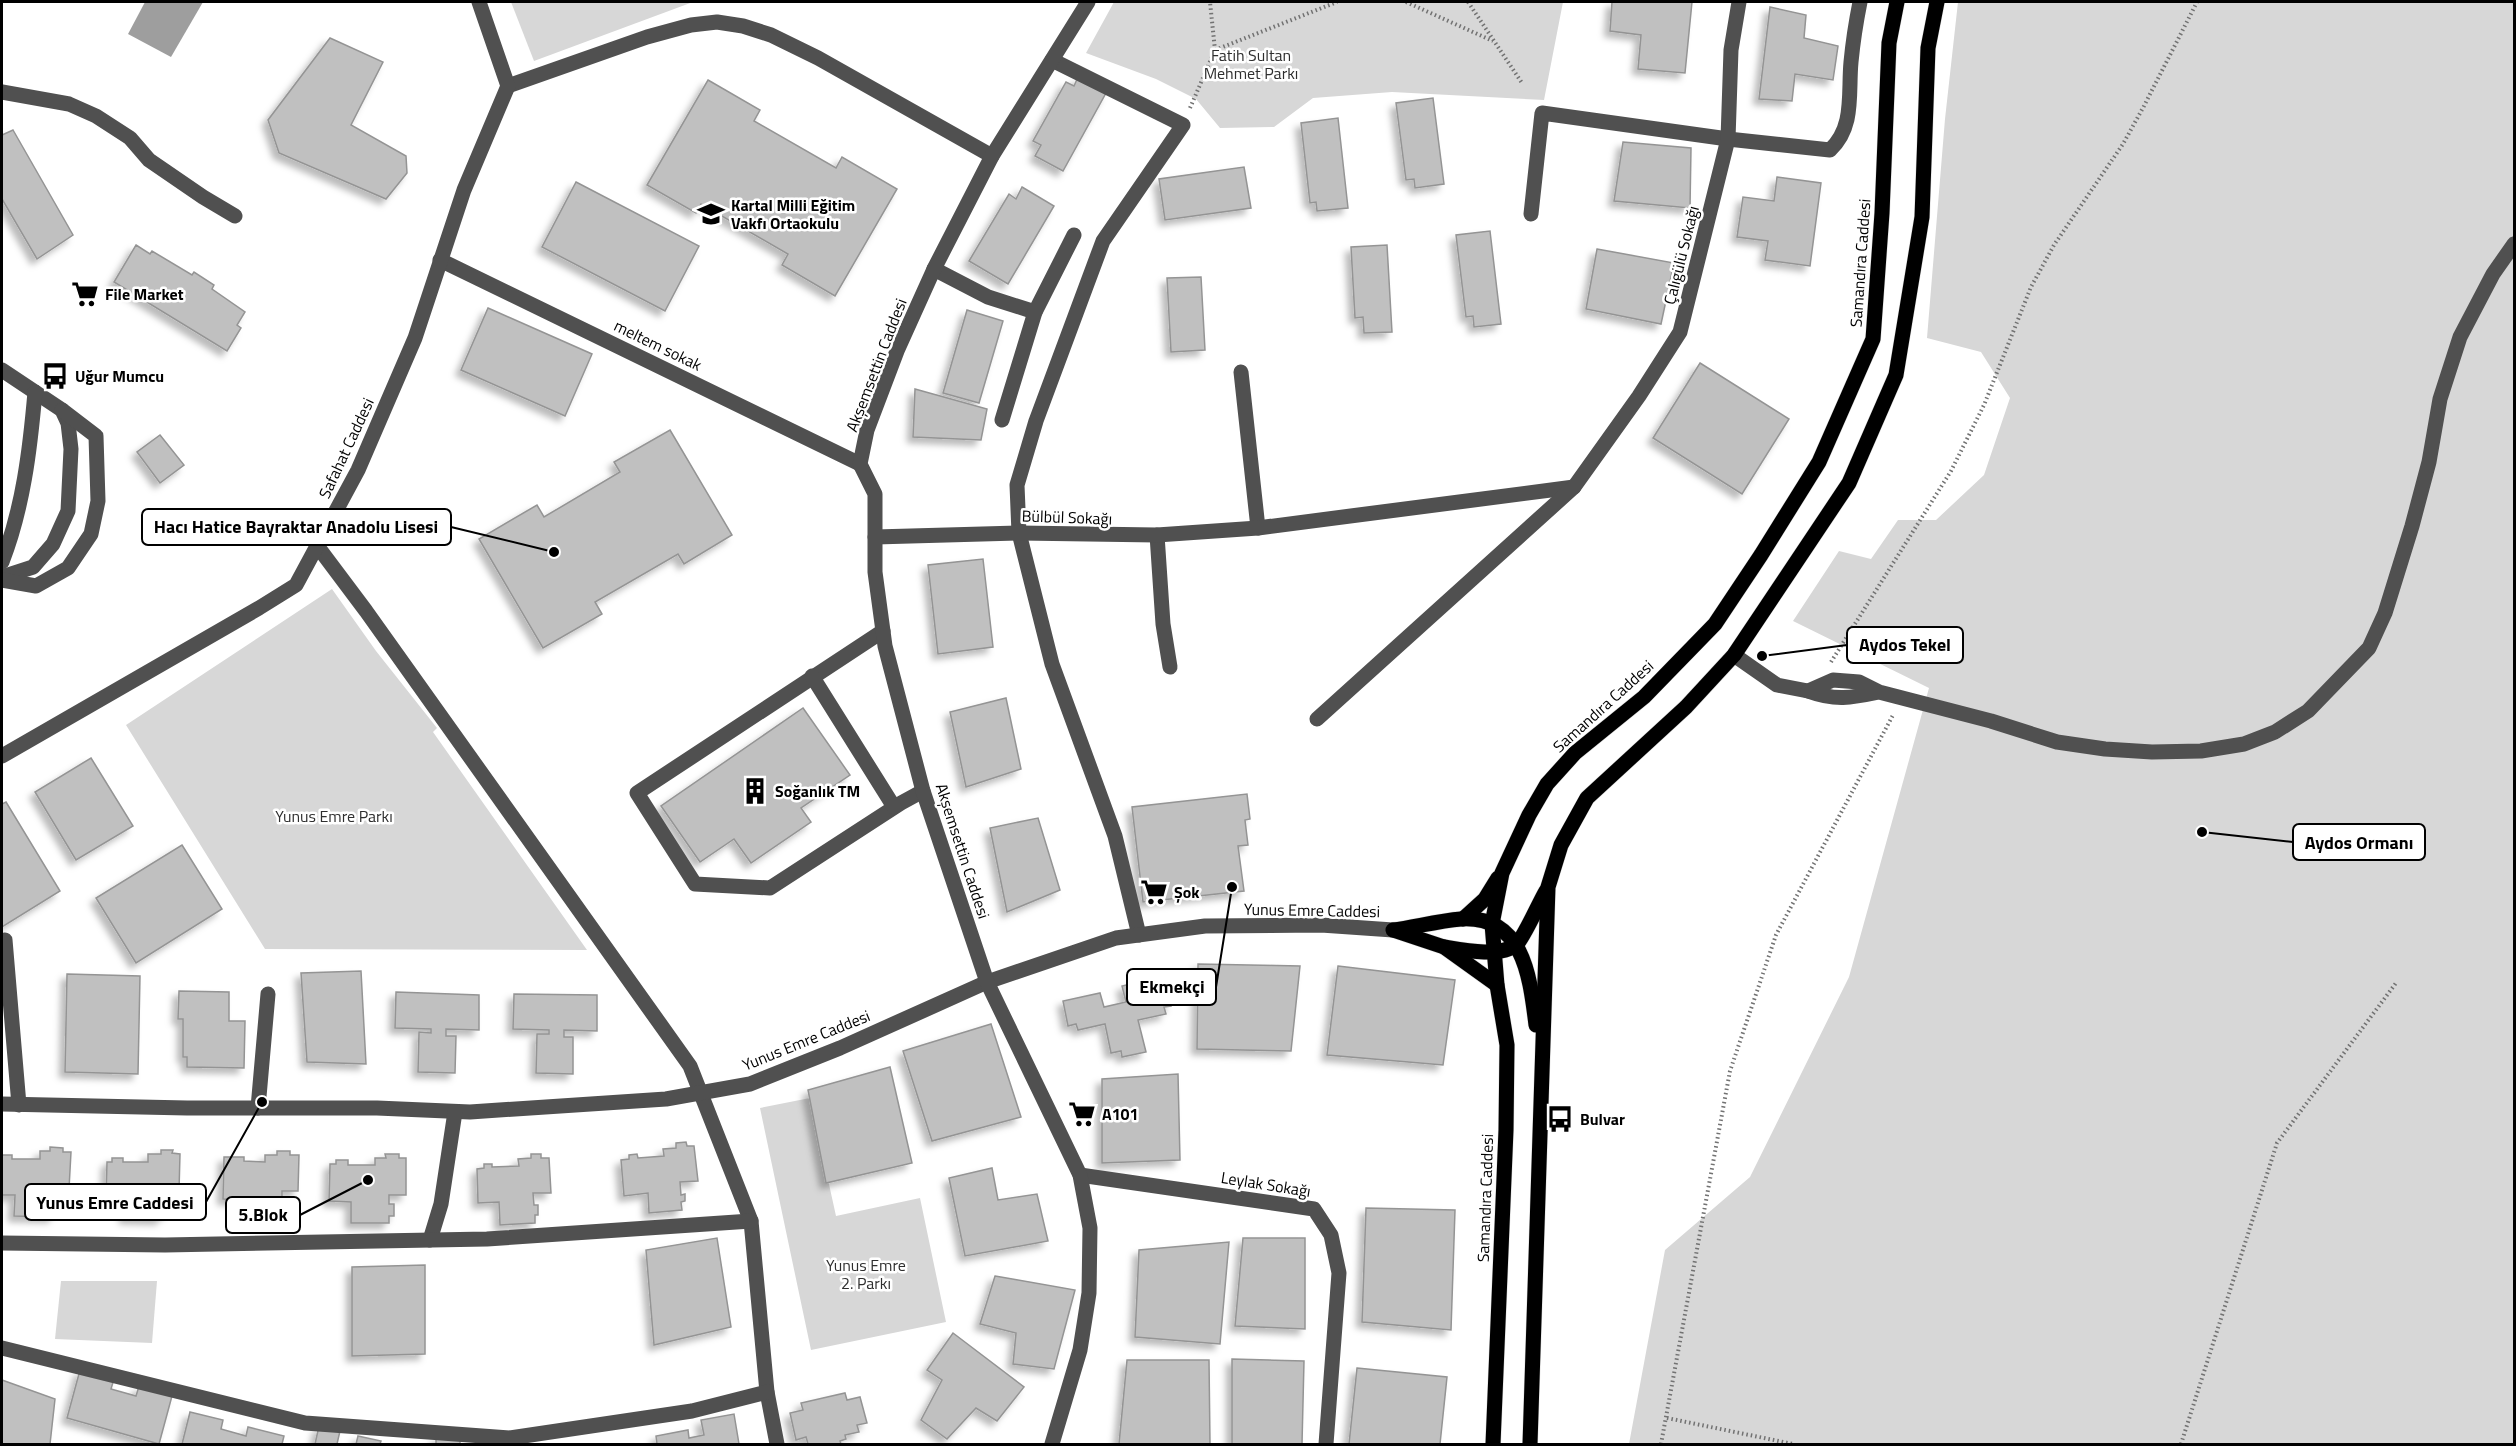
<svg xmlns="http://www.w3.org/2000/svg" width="2516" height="1446" font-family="'Titillium Web',sans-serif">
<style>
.green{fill:#d7d7d7}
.water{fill:#9e9e9e}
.building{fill:#c0c0c0;stroke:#949494;stroke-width:1.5;filter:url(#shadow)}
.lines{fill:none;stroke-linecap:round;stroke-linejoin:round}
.major-casing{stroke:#dbdbdb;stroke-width:16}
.path{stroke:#727272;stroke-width:4;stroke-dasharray:1.5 3;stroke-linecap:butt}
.minor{stroke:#505050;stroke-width:15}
.major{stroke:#000;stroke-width:15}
.labels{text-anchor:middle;stroke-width:5;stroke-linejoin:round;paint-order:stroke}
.park-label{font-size:16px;fill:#2e2e2e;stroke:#fff}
.poi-label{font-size:16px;font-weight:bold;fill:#000;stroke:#fff;text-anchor:start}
.street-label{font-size:16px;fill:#000;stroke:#fff}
.leader{fill:none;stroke:#000;stroke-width:2}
.callout-dot{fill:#000;stroke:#fff;stroke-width:2}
.callout{fill:#fff;stroke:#000;stroke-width:2}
.callout-label{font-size:18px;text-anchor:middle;font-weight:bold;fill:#000}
</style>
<defs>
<filter id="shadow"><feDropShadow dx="-5.5" dy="5.5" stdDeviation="3" flood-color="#0004"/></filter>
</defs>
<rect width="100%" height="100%" fill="#fff"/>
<g class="green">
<polygon points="511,2 693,2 534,61"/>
<polygon points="1114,2 1563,2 1544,100 1392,92 1313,98 1274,127 1220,128 1196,99 1156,79 1086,53"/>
<polygon points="1958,2 2514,2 2514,1444 1629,1444 1665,1250 1750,1177 1849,977 1929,688 1793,621 1839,551 1871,559 1898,520 1936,520 1984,475 2010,398 1981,352 1927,338 1945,119"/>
<polygon points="332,589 376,651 437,728 433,732 587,950 265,949 126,725"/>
<polygon points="810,1098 836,1216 920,1198 946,1322 811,1350 760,1108"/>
<polygon points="61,1281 157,1281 152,1343 55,1339"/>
</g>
<polygon class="water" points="145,2 203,2 171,57 128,34"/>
<g class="building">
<polygon points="1612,2 1692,2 1685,73 1638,69 1641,35 1610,31"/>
<polygon points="1770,7 1806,15 1804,38 1838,46 1833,80 1795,74 1792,101 1759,99"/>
<polygon points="330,38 383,62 351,125 406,156 407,173 386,199 279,153 268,120"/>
<polygon points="1078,77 1106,93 1063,171 1035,156 1041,145 1033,141 1066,82 1074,86"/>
<polygon points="708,80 760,110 754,121 836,168 842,157 897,189 835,296 782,265 788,254 701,204 696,213 647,185"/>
<polygon points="1433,98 1444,184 1415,188 1414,179 1406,180 1396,103"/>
<polygon points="1338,118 1348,208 1317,211 1316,202 1310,203 1301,123"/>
<polygon points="13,130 73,235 37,259 2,199 2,135"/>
<polygon points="1623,142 1691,148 1690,208 1614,201"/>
<polygon points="1244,167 1251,208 1165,220 1159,179"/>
<polygon points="1777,177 1821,183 1810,266 1765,260 1768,241 1737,237 1743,197 1774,201"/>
<polygon points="576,182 699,246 665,311 542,247"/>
<polygon points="1022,187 1054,206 1008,284 969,261 1009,194 1016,199"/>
<polygon points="1490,231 1501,324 1474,327 1473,316 1466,317 1456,235"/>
<polygon points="136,245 150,254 152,251 192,275 194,272 214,285 212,289 245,312 237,325 241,328 227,351 114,282"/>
<polygon points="1387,245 1392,332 1364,333 1363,317 1355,318 1351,247"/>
<polygon points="1597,249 1674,263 1661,324 1586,309"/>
<polygon points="1201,277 1205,350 1171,352 1167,278"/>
<polygon points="488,308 592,354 565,416 461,370"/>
<polygon points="967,310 1003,321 979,403 943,393"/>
<polygon points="1700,363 1789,419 1742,494 1653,438"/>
<polygon points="915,389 987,409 981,440 913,437"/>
<polygon points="670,430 732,535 684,564 678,554 595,602 602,614 543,648 479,539 537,505 544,517 620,472 614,462"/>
<polygon points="160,435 184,465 160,483 137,452"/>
<polygon points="983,559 993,647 938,654 928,565"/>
<polygon points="1006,698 1021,769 966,787 950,712"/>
<polygon points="803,708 850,775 801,808 811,822 751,863 734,839 700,862 661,806"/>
<polygon points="91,758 133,826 76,860 35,792"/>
<polygon points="1247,794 1250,819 1245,820 1248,845 1238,846 1244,891 1143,902 1132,807"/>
<polygon points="6,802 60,891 2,927 2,804"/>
<polygon points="1038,818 1060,890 1007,912 990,828"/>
<polygon points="182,845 222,909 136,963 96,898"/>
<polygon points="1198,964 1300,966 1291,1051 1197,1049"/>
<polygon points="1338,966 1455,980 1443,1065 1327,1055"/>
<polygon points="361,971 366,1064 307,1062 301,973"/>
<polygon points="67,974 140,976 138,1074 65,1072"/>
<polygon points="1164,976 1171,1006 1164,1007 1166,1014 1138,1020 1146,1052 1122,1057 1121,1051 1111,1053 1105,1024 1078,1030 1076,1024 1068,1026 1063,1001 1100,993 1104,1007 1126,1002 1122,986"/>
<polygon points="179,991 229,992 229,1021 245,1021 244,1068 187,1067 187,1057 183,1057 183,1019 178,1019"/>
<polygon points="396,992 479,995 479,1030 446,1029 446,1036 456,1036 455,1073 418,1072 419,1032 431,1033 431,1029 395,1028"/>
<polygon points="514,994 597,995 597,1031 564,1030 564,1037 573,1037 573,1074 536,1073 537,1034 549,1034 549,1030 513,1029"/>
<polygon points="991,1024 1021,1117 932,1141 903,1051"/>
<polygon points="890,1067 912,1163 826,1183 808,1090"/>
<polygon points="1178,1074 1180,1160 1102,1163 1102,1079"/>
<polygon points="686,1142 687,1146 694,1146 698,1181 680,1182 681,1195 685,1194 685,1201 681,1202 682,1210 649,1213 648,1193 624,1196 621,1160 629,1159 629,1155 637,1154 638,1158 664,1156 663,1149 676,1148 676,1143"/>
<polygon points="50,1147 63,1148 63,1152 71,1152 69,1189 53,1189 53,1196 59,1197 58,1211 54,1211 54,1217 14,1216 15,1195 2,1195 2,1155 12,1155 12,1159 40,1159 40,1151 50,1151"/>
<polygon points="161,1150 173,1150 172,1153 180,1154 179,1191 163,1191 162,1200 169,1200 168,1214 162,1214 162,1219 125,1218 125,1197 106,1197 107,1162 112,1162 112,1158 123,1158 123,1162 148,1162 148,1154 161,1154"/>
<polygon points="277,1151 290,1151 290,1155 299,1155 298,1191 282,1191 282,1202 289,1202 289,1216 283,1216 283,1221 243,1220 244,1200 223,1199 224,1157 244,1157 244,1161 265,1162 265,1155 277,1155"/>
<polygon points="385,1154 399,1154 399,1158 406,1158 406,1195 389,1195 389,1204 394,1204 394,1216 389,1216 389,1223 351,1223 351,1202 329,1201 330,1164 336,1164 336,1160 348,1160 348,1165 375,1165 375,1158 386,1158"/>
<polygon points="531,1154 541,1154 541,1158 549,1158 551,1193 533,1193 534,1205 538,1205 538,1215 535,1215 535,1223 500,1225 499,1202 478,1203 477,1169 484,1168 484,1164 492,1164 492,1167 519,1166 518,1159 531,1158"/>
<polygon points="992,1168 998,1200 1037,1194 1048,1241 965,1256 949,1178"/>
<polygon points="1366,1208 1455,1210 1451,1330 1362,1322"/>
<polygon points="717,1238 731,1327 654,1345 646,1250"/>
<polygon points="1243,1238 1305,1238 1305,1329 1235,1326"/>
<polygon points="1229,1242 1220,1344 1135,1337 1139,1250"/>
<polygon points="425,1265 425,1354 352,1356 352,1267"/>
<polygon points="995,1276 1075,1290 1054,1369 1013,1364 1016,1333 980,1324"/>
<polygon points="953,1333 1024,1387 997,1421 976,1408 947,1439 921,1420 942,1380 927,1370"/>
<polygon points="1232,1359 1304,1361 1302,1444 1232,1444"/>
<polygon points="1127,1360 1209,1360 1210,1444 1119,1444"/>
<polygon points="1357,1368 1447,1377 1440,1444 1349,1444"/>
<polygon points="80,1370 114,1379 111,1389 136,1396 139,1386 172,1396 159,1444 67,1418"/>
<polygon points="2,1380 55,1399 50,1444 2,1444"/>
<polygon points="845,1393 847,1400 860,1397 867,1423 857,1425 859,1432 845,1435 846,1439 840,1441 841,1444 808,1444 806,1437 796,1440 790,1413 803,1410 801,1403"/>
<polygon points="190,1412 223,1420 221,1429 246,1436 248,1427 284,1436 282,1444 182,1444"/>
<polygon points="734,1414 739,1444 657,1444 656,1436 688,1430 689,1438 704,1435 701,1420"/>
<polygon points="319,1426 340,1431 337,1444 315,1444"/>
<polygon points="358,1436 381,1441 380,1444 356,1444"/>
<rect x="436" y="1437" width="24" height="7"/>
</g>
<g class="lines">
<defs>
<g id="major">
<polyline points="1463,919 1485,899 1498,878"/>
<path d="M 1393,930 C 1415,927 1438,921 1461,919 C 1524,915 1530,978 1536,1025"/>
<polyline points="1396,931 1444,947 1497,985"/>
<path d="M 1444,947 C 1462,950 1501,958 1517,944 C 1525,935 1539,903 1546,891"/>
<polyline points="1493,1444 1506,1130 1507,1045 1497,985 1492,924 1502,873 1529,815 1547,784 1575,753 1644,697 1715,624 1761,555 1819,462 1873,339 1882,213 1889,43 1897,2"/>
<polyline points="1530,1444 1548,887 1561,845 1587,798 1686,707 1734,655 1849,483 1896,375 1922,217 1928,48 1937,2"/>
</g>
</defs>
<use href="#major" class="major-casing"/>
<g class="path">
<polyline points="1406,2 1493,41"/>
<polyline points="1468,2 1522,83"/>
<polyline points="1215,50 1337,2"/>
<polyline points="1190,108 1215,50 1210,2"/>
<polyline points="1831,662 1951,471 1984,405 2031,287 2054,245 2123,144 2144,106 2197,2"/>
<polyline points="1667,1418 1793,1444"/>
<polyline points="1661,1444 1730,1071 1776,935 1893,715"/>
<polyline points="2181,1444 2277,1143 2396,983"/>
</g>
<g class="minor">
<polyline points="1052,60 1183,125 1103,241 1036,421 1017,485 1019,533 1052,664 1115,836 1139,935"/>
<polyline points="508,86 647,37 691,25 717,22 743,26 771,35 818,58 992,156"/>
<polyline points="2,92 69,104 96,116 130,138 149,160 203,197 235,216"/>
<path d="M 1531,214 L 1542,113 L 1728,139 L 1830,150 C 1855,127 1848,93 1851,62 C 1853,41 1856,22 1860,2"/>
<polyline points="440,260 860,464"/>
<polyline points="934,269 988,297 1035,312"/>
<polyline points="2,370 62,410 68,423 71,449 68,511 53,544 33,567 2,577"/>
<polyline points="1241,372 1258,528"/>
<polyline points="1002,420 1035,312 1074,235"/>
<polyline points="1157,535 1163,624 1170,667"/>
<polyline points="875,537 1019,533 1157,535 1258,528 1574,487"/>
<polyline points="318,547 366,611 690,1066 751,1221 767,1392 777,1444"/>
<path d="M 2,562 C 23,508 30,450 35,392"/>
<polyline points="2,580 36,586 68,568 91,534 98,501 96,436 62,410"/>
<polyline points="883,631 637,793 695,884 770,888 901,803 923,791"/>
<polyline points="1734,655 1777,685 1808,691"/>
<polyline points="812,676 894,807"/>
<path d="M 1879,692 C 1851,698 1835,701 1808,691 L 1833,680 L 1859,682 L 1879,692 L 1991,721 L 2057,742 L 2105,749 L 2152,752 L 2201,751 L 2244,744 L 2275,732 L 2308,711 L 2369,648 L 2385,613 L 2412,526 L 2429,462 L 2440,399 L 2460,337 L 2493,274 L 2514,244"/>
<polyline points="1317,719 1574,487 1639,396 1680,332 1728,139 1731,50 1739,2"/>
<polyline points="2,756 259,608 296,585 358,470 415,338 464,190 508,86 479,2"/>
<polyline points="5,940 19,1105"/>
<polyline points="2,1104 187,1108 377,1108 470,1112 666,1099 750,1084 840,1048 987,982 1116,938 1205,926 1321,925 1393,930"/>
<polyline points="258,1108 268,994"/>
<polyline points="1080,1175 1314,1209 1331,1235 1339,1273 1326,1444"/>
<polyline points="430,1240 441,1204 455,1112"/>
<polyline points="2,1243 165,1245 487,1239 751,1221"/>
<polyline points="2,1348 305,1423 510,1438 692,1411 767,1392"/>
<polyline points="1052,1444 1080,1350 1089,1293 1090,1228 1080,1175 987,982 923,791 885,646 875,572 875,494 860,464 867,430 897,351 934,269 992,156 1088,2"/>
</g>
<use href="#major" class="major"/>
</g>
<defs>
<symbol id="school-bare" viewBox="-9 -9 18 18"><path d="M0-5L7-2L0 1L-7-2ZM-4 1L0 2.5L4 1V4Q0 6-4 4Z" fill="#000" stroke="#fff" stroke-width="2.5" paint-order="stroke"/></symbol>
<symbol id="supermarket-bare" viewBox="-9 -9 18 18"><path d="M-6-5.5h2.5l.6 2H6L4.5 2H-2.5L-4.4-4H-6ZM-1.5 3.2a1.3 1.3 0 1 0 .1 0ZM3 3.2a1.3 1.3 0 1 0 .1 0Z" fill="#000" stroke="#fff" stroke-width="2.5" paint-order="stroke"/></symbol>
<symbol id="bus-bare" viewBox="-9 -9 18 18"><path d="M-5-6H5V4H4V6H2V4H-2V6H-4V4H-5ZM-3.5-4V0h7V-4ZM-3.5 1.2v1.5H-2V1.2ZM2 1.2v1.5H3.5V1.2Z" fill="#000" stroke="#fff" stroke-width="2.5" paint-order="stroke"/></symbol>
<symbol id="building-bare" viewBox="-9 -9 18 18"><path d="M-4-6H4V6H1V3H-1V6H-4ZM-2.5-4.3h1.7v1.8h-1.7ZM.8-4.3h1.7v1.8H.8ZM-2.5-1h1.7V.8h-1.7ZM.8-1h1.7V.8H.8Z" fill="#000" stroke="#fff" stroke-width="2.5" paint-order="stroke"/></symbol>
</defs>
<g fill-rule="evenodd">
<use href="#school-bare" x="692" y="195" width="38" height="38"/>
<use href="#supermarket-bare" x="66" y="275" width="38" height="38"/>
<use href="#bus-bare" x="36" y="357" width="38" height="38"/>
<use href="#building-bare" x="736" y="772" width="38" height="38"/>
<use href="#supermarket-bare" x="1135" y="873" width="38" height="38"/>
<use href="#supermarket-bare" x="1063" y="1095" width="38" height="38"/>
<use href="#bus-bare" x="1541" y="1100" width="38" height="38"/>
</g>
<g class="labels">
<g class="park-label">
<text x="1251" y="61">Fatih Sultan<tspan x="1251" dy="18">Mehmet Parkı</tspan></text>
<text x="334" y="822">Yunus Emre Parkı</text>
<text x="866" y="1271">Yunus Emre<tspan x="866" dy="18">2. Parkı</tspan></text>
</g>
<g class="poi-label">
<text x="731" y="211">Kartal Milli Eğitim<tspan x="731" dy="18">Vakfı Ortaokulu</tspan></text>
<text x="105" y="300">File Market</text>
<text x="75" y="382">Uğur Mumcu</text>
<text x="775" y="797">Soğanlık TM</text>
<text x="1174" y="898">Şok</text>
<text x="1102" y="1120">A101</text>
<text x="1580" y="1125">Bulvar</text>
</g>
<g class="street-label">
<text transform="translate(1681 255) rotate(-76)" y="6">Çalıgülü Sokağı</text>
<text transform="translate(1860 263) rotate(-86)" y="6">Samandıra Caddesi</text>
<text transform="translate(658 345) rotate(26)" y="6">meltem sokak</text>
<text transform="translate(876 365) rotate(-69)" y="6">Akşemsettin Caddesi</text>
<text transform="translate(346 448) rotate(-65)" y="6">Safahat Caddesi</text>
<text transform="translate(1067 517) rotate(2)" y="6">Bülbül Sokağı</text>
<text transform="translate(1603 706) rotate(-42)" y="6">Samandıra Caddesi</text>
<text transform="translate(963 851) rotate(72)" y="6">Akşemsettin Caddesi</text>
<text transform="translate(1312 910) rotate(1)" y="6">Yunus Emre Caddesi</text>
<text transform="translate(806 1040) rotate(-22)" y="6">Yunus Emre Caddesi</text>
<text transform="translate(1266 1184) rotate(9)" y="6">Leylak Sokağı</text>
<text transform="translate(1485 1198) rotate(-88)" y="6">Samandıra Caddesi</text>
</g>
</g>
<path class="leader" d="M554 552L451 527M1762 656L1847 645M2202 832L2293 842M1232 887L1216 987M262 1102L206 1202M368 1180L300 1215"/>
<g class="callout-dot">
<circle cx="554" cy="552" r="6"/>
<circle cx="1762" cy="656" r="6"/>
<circle cx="2202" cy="832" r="6"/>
<circle cx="1232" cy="887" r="6"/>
<circle cx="262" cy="1102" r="6"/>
<circle cx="368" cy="1180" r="6"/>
</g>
<g class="callout">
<rect x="142" y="509" width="309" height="36" rx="6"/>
<rect x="1847" y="627" width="116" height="36" rx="6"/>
<rect x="2293" y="824" width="132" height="36" rx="6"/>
<rect x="1127" y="969" width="89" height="36" rx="6"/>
<rect x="25" y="1184" width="181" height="36" rx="6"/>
<rect x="226" y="1197" width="74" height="36" rx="6"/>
</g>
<g class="callout-label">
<text x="296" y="533">Hacı Hatice Bayraktar Anadolu Lisesi</text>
<text x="1905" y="651">Aydos Tekel</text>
<text x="2359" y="849">Aydos Ormanı</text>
<text x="1172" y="993">Ekmekçi</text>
<text x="115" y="1209">Yunus Emre Caddesi</text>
<text x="263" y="1221">5.Blok</text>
</g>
<rect width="2516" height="1446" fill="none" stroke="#000000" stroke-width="6"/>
</svg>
